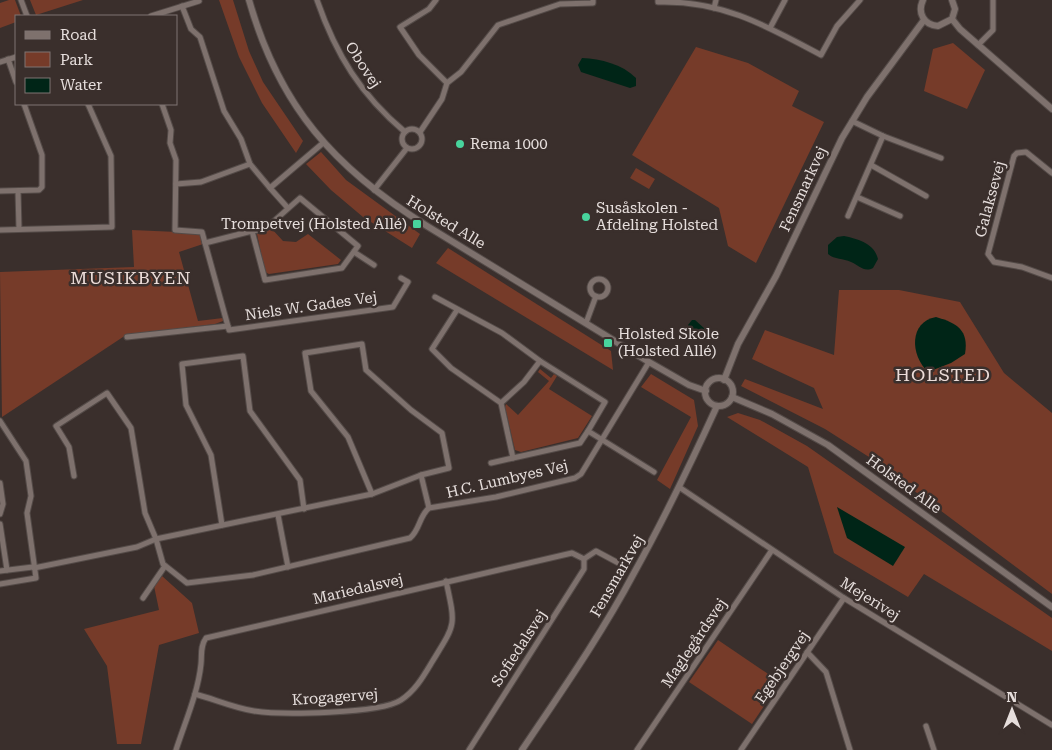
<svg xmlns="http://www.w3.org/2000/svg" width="1052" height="750" font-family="'Roboto Serif',serif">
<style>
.green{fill:#763b29}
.water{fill:#002517}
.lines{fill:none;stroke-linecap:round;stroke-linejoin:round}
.minor-casing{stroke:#544b48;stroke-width:7}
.tertiary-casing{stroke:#544b48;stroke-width:8}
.minor{stroke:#7e716d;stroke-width:5}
.tertiary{stroke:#7e716d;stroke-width:6}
.poi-dot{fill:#48d49d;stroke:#3a2f2c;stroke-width:2}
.labels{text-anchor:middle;stroke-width:5;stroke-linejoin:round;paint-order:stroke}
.street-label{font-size:15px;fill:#e6dedc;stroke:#3a2f2c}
.poi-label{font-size:15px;fill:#e6dedc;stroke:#3a2f2c;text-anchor:start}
.quarter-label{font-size:18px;letter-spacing:1px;fill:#ecddd9;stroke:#3a2f2c}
</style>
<rect width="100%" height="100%" fill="#3a2f2c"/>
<g class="green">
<polygon points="9,0 15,0 21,16 16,16 16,22 0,28 0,3"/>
<polygon points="30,0 83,0 36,15"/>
<polygon points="219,0 233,0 249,51 263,82 303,141 296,153 262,103 239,57"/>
<polygon points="953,43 985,70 967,109 924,91 933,49"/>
<polygon points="696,47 748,63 799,91 792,106 824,122 756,263 728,246 719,208 632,155"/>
<polygon points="321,152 346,180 420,234 412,248 363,217 331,190 306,164"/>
<polygon points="636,168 655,179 649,189 630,178"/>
<polygon points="271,228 283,241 296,242 308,234 341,260 338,264 269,274 265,272 257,234"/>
<polygon points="132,230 200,233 203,244 179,252 198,321 223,318 223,321 215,324 126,335 2,417 0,272 134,267"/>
<polygon points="448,248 611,351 613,370 436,263"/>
<polygon points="839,290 899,290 960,302 1004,373 1052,413 1052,594 869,457 825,429 741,386 745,379 823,409 814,388 752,359 765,330 834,355"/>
<polygon points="540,369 551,378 554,374 557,376 549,389 592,416 578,438 521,452 515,450 505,407 506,404 518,415 549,381 538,372"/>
<polygon points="651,374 694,400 698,426 670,489 657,480 691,417 641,387"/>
<polygon points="738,413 760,420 807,446 1052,618 1052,651 924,574 908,597 834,553 808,467 727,417"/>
<polygon points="162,576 192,603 199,633 159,645 141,744 117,744 107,666 84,629 159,610 154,586"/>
<polygon points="718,640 780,682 752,724 689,682"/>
</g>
<g class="water">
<path d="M 582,58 C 601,59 622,64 636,78 L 636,86 L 630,88 L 581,72 L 578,65 Z"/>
<path d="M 844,236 C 858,239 874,243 878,259 L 873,268 C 864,273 859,265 851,262 C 843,258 835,260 828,254 L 828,245 L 837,237 Z"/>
<path d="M 936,317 C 957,323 969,330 965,354 L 951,363 L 928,372 C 910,355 909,322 936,317 Z"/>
<polygon points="692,320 695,320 705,329 704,338 701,341 692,339 688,325"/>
<polygon points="837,507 905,547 893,566 847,538"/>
</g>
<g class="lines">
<defs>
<g id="minor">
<polyline points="21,0 27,16"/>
<path d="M 317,0 C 336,55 361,95 405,132"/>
<polyline points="436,0 429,9 400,27 419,55 447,83"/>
<path d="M 658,0 L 658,2 C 722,0 767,26 821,55 L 837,26 L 860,0"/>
<polyline points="182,6 191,29 200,37 224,111 241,139 250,164 270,188"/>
<polyline points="714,8 716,0"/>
<polyline points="151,16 199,1"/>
<polyline points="770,28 785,0"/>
<polyline points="978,45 993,30 993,0"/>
<polyline points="8,59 16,82"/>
<polyline points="0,62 16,57"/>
<polyline points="162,104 171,130 170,143 176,160 175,230 202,232 229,330 393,307 408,282 401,278"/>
<polyline points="852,121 883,136 941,158"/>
<circle cx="412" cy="139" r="10"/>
<polyline points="420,132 442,99 447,83 461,72 498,25 560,4 593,3 593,0"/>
<polyline points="871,165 926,196"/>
<polyline points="1052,173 1026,152 1017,153 1014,156 988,254 994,262 1022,267 1052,278"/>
<polyline points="176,184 201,182 250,164"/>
<polyline points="374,190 407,148"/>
<polyline points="0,191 39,190 42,187 42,155 24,104"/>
<polyline points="18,191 19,229"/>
<polyline points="857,197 900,216"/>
<polygon points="300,198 358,246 342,268 265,280 252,231 265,229"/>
<polyline points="287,207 270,188 323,143"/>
<polyline points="848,216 883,136"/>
<polyline points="0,230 112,227 111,156 88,104"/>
<polyline points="205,243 252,231"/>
<polyline points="354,252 374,265"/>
<circle cx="599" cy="288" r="9"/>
<polyline points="435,297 502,333 540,361"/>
<polyline points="457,310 432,349 451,368 501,403 513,458 580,443 588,431"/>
<polyline points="586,323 596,296"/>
<polyline points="127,337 228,326"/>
<polyline points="501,403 524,382 540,361 605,402 588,431 654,472"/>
<polyline points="0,421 26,461 31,496 27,513 36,578 0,584"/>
<polyline points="491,463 513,458"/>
<path d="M 74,476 L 69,447 L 56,426 L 107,393 L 131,428 L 145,513 L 156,539 L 163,564 L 187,583 L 253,575 L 410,538 C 420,530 419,516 429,508 L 496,497 L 575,478 L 581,474 L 649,362"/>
<polyline points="0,483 3,504 0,514"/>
<polyline points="679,487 844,598 1052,725"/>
<polyline points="372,494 348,437 311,391 305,353 362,344 366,370 411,410 442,433 449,468 421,475 429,508"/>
<polyline points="278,515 288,567"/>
<polyline points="0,524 7,570"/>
<polyline points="222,525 211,455 186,405 182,364 243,356 250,411 300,480 304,509"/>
<polyline points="34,568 137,547 156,539 372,494 421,475"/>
<polyline points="0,571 33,567"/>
<polyline points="143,598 165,566"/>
<polyline points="807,652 826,672 850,750"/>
<path d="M 195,694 C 214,699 234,708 254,711 C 280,715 380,714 401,700 C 415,691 423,677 432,662 C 456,623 456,627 446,581"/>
<polyline points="926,726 934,750"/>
<path d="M 176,750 C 185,722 198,693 201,664 C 202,655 200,646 206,638 L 572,553 L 584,559 L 596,551 L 624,566"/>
<polyline points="469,750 584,569 584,559"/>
<polyline points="637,750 772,550"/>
<polyline points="741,750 844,598"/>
</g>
<g id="tertiary">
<path d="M 249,0 C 279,106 334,168 427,226 L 649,362 L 689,385 L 706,391"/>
<path d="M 923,0 C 917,13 924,25 938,26 L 952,19 L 955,9 L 952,0"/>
<polyline points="952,19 960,29 1052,109"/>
<circle cx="719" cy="392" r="14"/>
<polyline points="724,380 738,344 776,276 842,138 867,97 924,20"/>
<polyline points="732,397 772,414 828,445 1052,607"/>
<path d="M 522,750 C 561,692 601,635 634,573 C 664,519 691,463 717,406"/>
</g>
</defs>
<use href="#minor" class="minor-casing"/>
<use href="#tertiary" class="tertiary-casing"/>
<use href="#minor" class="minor"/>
<use href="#tertiary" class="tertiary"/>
</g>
<g class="poi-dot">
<circle cx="460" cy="144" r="5"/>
<circle cx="586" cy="217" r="5"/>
<rect x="412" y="219" width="10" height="10" rx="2.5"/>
<rect x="603" y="338" width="10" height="10" rx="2.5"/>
</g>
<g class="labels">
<g class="street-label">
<text transform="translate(363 65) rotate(57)" y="5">Obovej</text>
<text transform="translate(803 189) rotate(-65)" y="5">Fensmarkvej</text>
<text transform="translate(990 199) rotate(-75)" y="5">Galaksevej</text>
<text transform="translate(446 222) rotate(31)" y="5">Holsted Alle</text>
<text transform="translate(311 306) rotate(-8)" y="5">Niels W. Gades Vej</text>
<text transform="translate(507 479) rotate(-13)" y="5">H.C. Lumbyes Vej</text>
<text transform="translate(904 484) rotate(36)" y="5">Holsted Alle</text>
<text transform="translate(617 576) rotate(-60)" y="5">Fensmarkvej</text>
<text transform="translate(358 589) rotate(-13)" y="5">Mariedalsvej</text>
<text transform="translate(870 599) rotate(32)" y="5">Mejerivej</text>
<text transform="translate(694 643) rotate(-56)" y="5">Maglegårdsvej</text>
<text transform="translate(519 648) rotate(-57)" y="5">Sofiedalsvej</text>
<text transform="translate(782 667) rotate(-56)" y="5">Egebjergvej</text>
<text transform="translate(335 697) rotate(-4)" y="5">Krogagervej</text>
</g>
<g class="poi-label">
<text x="470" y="149">Rema 1000</text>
<text x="596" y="213">Susåskolen -<tspan x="596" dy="17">Afdeling Holsted</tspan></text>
<text x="407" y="229" text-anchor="end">Trompetvej (Holsted Allé)</text>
<text x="618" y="339">Holsted Skole<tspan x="618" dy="17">(Holsted Allé)</tspan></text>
</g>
<g class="quarter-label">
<text x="131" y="284">MUSIKBYEN</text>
<text x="943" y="381">HOLSTED</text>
</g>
</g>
<rect x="15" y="15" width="162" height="90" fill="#3a2f2c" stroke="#7f7572"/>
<rect x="25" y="31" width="25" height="8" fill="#7e716d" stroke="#7f7572"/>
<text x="60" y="40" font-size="15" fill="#e6dedc">Road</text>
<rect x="25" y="52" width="25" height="15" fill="#763b29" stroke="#7f7572"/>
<text x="60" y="65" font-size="15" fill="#e6dedc">Park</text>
<rect x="25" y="78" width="25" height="15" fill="#002517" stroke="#7f7572"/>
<text x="60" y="90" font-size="15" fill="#e6dedc">Water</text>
<g transform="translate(1012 710)" stroke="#3a2f2c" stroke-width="4" paint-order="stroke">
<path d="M0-4L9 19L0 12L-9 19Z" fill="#e6dedc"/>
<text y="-8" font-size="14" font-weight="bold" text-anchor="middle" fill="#e6dedc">N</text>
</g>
</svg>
